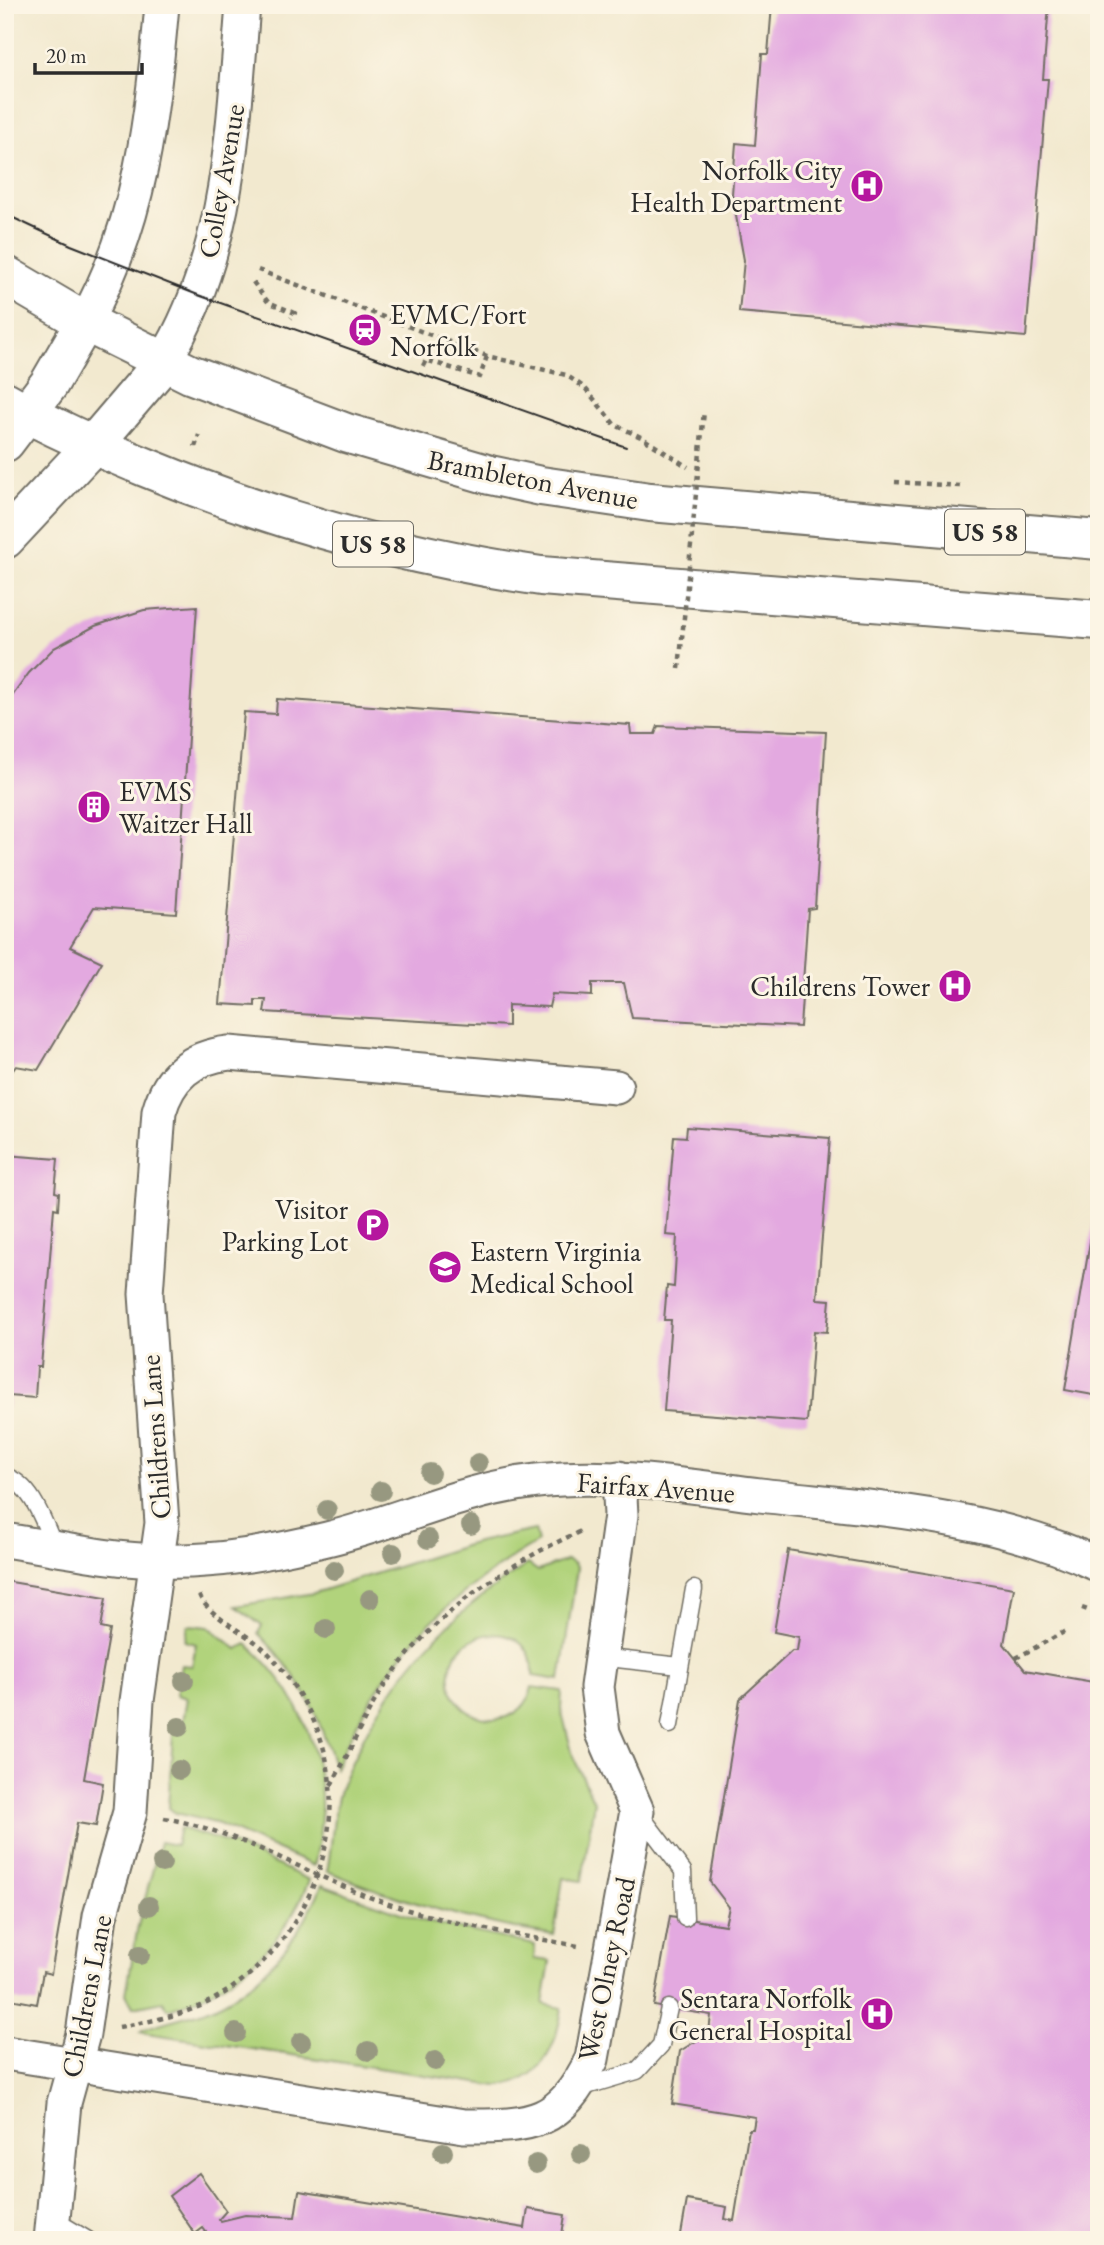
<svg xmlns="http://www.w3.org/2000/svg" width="1104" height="2245" font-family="'EB Garamond',serif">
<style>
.grass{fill:#b1d37c;stroke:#6e7f54;stroke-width:2}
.building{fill:#e3a9e0}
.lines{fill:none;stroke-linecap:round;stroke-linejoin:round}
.lane-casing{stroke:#716e64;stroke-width:19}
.street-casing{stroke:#716e64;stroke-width:37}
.secondary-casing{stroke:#716e64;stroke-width:42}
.primary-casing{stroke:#716e64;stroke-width:42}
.path{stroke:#716e64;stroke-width:4.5;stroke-dasharray:5 5;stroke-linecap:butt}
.lane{stroke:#fff;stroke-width:16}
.street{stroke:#fff;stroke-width:33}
.secondary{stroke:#fff;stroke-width:38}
.primary{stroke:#fff;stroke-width:38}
.tram{stroke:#2b2b2b;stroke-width:2}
.path-bridge{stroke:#716e64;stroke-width:4.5;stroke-dasharray:5 5;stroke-linecap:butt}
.tree{fill:#979880}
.labels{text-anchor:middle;stroke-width:6;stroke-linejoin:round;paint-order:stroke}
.shield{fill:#fcf5e5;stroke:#6a6863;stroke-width:2}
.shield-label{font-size:26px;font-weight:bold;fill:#2b2b2b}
.poi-label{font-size:28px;fill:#2b2b2b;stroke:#fcf5e5;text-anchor:end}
.street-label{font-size:28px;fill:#2b2b2b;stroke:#fcf5e5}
</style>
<rect width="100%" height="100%" fill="#fcf5e5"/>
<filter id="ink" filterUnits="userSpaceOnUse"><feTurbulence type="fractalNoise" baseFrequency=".0143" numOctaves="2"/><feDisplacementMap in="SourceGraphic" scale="14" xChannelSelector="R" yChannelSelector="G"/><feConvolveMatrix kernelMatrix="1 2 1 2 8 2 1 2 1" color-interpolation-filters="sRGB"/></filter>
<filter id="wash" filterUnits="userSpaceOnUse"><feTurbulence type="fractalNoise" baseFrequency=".00686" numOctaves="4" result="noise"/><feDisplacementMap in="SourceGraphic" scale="28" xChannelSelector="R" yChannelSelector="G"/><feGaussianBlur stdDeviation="1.57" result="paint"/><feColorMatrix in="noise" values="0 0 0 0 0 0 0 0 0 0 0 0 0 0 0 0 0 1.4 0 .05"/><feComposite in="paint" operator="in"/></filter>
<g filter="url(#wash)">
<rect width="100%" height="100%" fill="#f2e9cf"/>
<g class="grass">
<path d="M 535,1530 L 538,1542 C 437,1601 383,1662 335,1768 C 317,1710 301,1676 258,1633 L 262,1626 L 236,1606 L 314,1593 L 477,1542 Z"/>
<path d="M 567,1560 L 574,1564 L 577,1569 L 560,1680 L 533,1676 C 536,1619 455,1623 450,1672 C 444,1724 522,1738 532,1687 L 562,1691 L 561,1709 L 573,1756 L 594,1802 L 582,1881 L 563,1878 L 554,1935 C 475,1923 401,1901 327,1871 C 332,1847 332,1821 338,1797 C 342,1780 352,1763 359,1747 C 397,1668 455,1610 528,1564 L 538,1571 Z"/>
<path d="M 188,1625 L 209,1627 L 237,1649 L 247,1644 C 312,1701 334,1783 314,1866 L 219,1824 L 176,1813 L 168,1808 L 174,1720 L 183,1721 L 187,1698 L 176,1695 L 181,1665 L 192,1666 L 196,1644 L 185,1641 Z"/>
<path d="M 180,1828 L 235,1845 L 309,1880 C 285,1943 233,1991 168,2009 L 163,2001 L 133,2007 L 126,1994 L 138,1926 L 160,1842 L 176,1845 Z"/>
<path d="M 322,1885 L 423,1921 L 535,1945 L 534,1959 L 550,1961 L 543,2004 L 562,2008 C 556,2049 542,2081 497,2086 L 140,2032 C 146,2025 191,2016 204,2011 C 259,1990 300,1938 322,1885 Z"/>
</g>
<g id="blocks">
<g class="building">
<polygon points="772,5 1049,5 1043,79 1048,79 1026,337 739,312 744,260 732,194 736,143 755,145 762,54 768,54"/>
<polygon points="197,606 176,913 94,907 70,947 102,962 38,1070 16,1066 5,1081 5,706 29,673 54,648 95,626 144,610"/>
<polygon points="277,699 630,725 631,734 655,734 658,726 826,732 815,908 808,909 800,1027 632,1018 624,983 592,983 592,996 552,994 549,1007 508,1005 508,1026 264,1012 266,1000 255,1000 255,1006 220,1004 244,712 276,714"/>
<polygon points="687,1127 830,1138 817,1299 830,1300 827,1332 814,1331 807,1422 664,1411 671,1320 664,1320 667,1286 674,1287 677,1236 666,1235 674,1136 686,1137"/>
<polygon points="5,1155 58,1159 55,1192 59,1193 58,1209 54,1208 41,1367 37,1367 35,1398 9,1396 8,1407 5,1407"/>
<polygon points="1097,1200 1099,1200 1099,1396 1065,1390"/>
<polygon points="788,1550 1014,1588 1004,1644 1025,1670 1099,1683 1099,2240 680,2240 687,2200 727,2207 725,2219 734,2221 749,2129 753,2129 755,2117 672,2104 680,2051 709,2033 711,2015 654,2006 670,1916 725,1925 729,1907 710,1882 740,1699 792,1651 797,1651 799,1637 774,1632"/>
<polygon points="5,1581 106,1598 101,1628 110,1630 84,1779 103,1783 96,1826 77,1823 51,1974 43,1972 37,2004 5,1998"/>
<polygon points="199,2173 226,2211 219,2219 221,2221 245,2215 295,2217 299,2191 525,2228 528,2209 565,2215 562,2235 581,2240 199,2240 206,2232 203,2228 195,2234 169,2196"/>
</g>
</g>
</g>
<g filter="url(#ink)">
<use href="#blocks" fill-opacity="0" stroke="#716e64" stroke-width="2"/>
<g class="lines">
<defs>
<g id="lane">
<path d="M 5,1476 C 33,1485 44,1523 55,1548"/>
<polyline points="599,1657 680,1666"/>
<polyline points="670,1725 694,1589"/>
<polyline points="639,1813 683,1871 685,1918"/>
<polyline points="580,2088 637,2071 661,2045 669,2008"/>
<polyline points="53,2219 88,2240"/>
</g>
<g id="street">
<path d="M 85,322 C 141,223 152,117 162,5"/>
<path d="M 163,363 C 230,254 233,129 243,5"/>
<path d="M 5,1540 C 56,1548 109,1560 161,1561 C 217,1563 273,1552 327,1539 C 398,1522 463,1489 537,1481 C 612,1472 687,1486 760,1495 C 878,1509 990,1514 1099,1565"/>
<path d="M 5,2053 L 464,2126 C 533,2126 560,2125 592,2059 L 637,1811 L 603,1733 L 597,1687 L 621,1515 L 619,1478"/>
<path d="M 51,2240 L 64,2103 L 83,2034 L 100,1916 L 130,1812 L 137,1701 L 162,1523 L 146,1294 L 159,1112 C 169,1076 192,1057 229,1053 L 616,1087"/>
</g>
<g id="secondary">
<polyline points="5,442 49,384 85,322"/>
<polyline points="5,539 93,445 163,363"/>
</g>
<g id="primary">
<polyline points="5,275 85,322 190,374 346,433 490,475 541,486 650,502 1099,540"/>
<path d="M 5,401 C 50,427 97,447 145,467 C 273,520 404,556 541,576 L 1099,620"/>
</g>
</defs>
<use href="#lane" class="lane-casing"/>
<use href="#street" class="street-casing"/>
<use href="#secondary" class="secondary-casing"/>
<use href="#primary" class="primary-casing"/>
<g class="path">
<polyline points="258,270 487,356 566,375 585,388 615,425 641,437 688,467"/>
<polyline points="253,282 268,302 295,313 291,318"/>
<polyline points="423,366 426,360 480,377 487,356"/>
<polyline points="195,447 199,435"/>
<polyline points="895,482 961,486"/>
<polyline points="1082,1608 1099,1614"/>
<polyline points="1016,1658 1064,1632"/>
<path d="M 331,1785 C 348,1757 359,1727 376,1699 C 424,1620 498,1568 581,1531"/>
<path d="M 164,1818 C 237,1831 300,1870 369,1897 C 436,1922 507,1933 578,1946"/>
<path d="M 119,2027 C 151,2021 187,2015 216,1998 C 316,1941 366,1801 302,1699 C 291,1681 278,1662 263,1648 C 246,1633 205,1614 199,1594"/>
</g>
<use href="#lane" class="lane"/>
<use href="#street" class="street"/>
<use href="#secondary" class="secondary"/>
<use href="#primary" class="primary"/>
<polyline class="tram" points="5,214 71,245 198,295 626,447"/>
<polyline class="path-bridge" points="679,669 704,411"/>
</g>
<g class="tree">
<circle cx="478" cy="1463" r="10"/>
<circle cx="430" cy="1473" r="10"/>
<circle cx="381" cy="1491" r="10"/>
<circle cx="327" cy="1510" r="10"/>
<circle cx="471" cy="1525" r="10"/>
<circle cx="428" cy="1539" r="10"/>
<circle cx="393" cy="1553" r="10"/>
<circle cx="334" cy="1570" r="10"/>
<circle cx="370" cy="1599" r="10"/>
<circle cx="326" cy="1629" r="10"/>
<circle cx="184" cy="1681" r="10"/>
<circle cx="179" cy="1727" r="10"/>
<circle cx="179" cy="1770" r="10"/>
<circle cx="162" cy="1863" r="10"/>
<circle cx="149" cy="1906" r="10"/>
<circle cx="140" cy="1955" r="10"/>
<circle cx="236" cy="2033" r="10"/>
<circle cx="301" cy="2042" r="10"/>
<circle cx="368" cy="2051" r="10"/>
<circle cx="435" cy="2061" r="10"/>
<circle cx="443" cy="2152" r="10"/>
<circle cx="581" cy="2154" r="10"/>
<circle cx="536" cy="2164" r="10"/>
</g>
</g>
<defs>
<symbol id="hospital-disc" viewBox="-11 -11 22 22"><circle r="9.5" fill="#b5179e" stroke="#fcf5e5"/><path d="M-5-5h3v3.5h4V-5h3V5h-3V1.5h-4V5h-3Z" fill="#fff"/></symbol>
<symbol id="station-disc" viewBox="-11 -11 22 22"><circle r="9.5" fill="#b5179e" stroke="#fcf5e5"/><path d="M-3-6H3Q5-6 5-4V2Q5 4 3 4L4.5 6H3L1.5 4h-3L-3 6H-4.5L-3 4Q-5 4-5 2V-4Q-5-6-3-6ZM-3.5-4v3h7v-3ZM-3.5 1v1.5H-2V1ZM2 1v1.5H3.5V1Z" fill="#fff"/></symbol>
<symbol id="building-disc" viewBox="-11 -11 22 22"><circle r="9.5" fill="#b5179e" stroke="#fcf5e5"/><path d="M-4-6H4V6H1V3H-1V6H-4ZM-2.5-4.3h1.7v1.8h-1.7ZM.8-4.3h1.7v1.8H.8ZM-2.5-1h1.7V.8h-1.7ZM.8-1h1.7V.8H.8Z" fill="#fff"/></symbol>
<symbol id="parking-disc" viewBox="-11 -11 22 22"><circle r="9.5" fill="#b5179e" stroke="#fcf5e5"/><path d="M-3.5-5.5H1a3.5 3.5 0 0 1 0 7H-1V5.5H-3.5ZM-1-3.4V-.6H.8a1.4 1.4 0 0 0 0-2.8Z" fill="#fff"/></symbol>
<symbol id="university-disc" viewBox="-11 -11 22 22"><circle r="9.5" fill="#b5179e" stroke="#fcf5e5"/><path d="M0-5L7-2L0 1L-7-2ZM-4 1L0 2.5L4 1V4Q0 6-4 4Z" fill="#fff"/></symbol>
</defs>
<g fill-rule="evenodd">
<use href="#hospital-disc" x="848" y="167" width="38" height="38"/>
<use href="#station-disc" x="346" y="311" width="38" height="38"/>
<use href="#building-disc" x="75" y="788" width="38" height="38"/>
<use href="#hospital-disc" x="936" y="967" width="38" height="38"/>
<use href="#parking-disc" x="354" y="1206" width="38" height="38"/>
<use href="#university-disc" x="426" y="1248" width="38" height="38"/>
<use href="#hospital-disc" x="858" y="1995" width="38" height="38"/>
</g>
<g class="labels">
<g class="shield">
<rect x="945" y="509.5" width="80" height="45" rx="5"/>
<rect x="333" y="521.5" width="80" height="45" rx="5"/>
</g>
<g class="shield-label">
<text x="985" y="541">US 58</text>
<text x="373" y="553">US 58</text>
</g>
<g class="poi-label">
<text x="842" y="180">Norfolk City<tspan x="842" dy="32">Health Department</tspan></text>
<text x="390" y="324" text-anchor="start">EVMC/Fort<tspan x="390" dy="32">Norfolk</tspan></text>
<text x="119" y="801" text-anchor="start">EVMS<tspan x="119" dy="32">Waitzer Hall</tspan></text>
<text x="930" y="996">Childrens Tower</text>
<text x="348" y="1219">Visitor<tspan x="348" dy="32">Parking Lot</tspan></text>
<text x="470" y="1261" text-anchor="start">Eastern Virginia<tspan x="470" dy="32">Medical School</tspan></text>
<text x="852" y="2008">Sentara Norfolk<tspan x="852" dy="32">General Hospital</tspan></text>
</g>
<g class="street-label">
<text transform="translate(221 181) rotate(-80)" y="10">Colley Avenue</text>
<text transform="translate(533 479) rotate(11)" y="10">Brambleton Avenue</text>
<text transform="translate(155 1437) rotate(-94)" y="10">Childrens Lane</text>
<text transform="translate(656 1487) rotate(4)" y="10">Fairfax Avenue</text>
<text transform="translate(606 1969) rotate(-78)" y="10">West Olney Road</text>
<text transform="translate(86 1996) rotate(-79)" y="10">Childrens Lane</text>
</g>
</g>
<rect width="1104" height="2245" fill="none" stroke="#fcf5e5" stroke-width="28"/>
<path d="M35 63v10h107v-10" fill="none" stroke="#2b2b2b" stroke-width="3.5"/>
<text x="46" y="63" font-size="21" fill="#2b2b2b" stroke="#fcf5e5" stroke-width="5" paint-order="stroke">20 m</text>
</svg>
